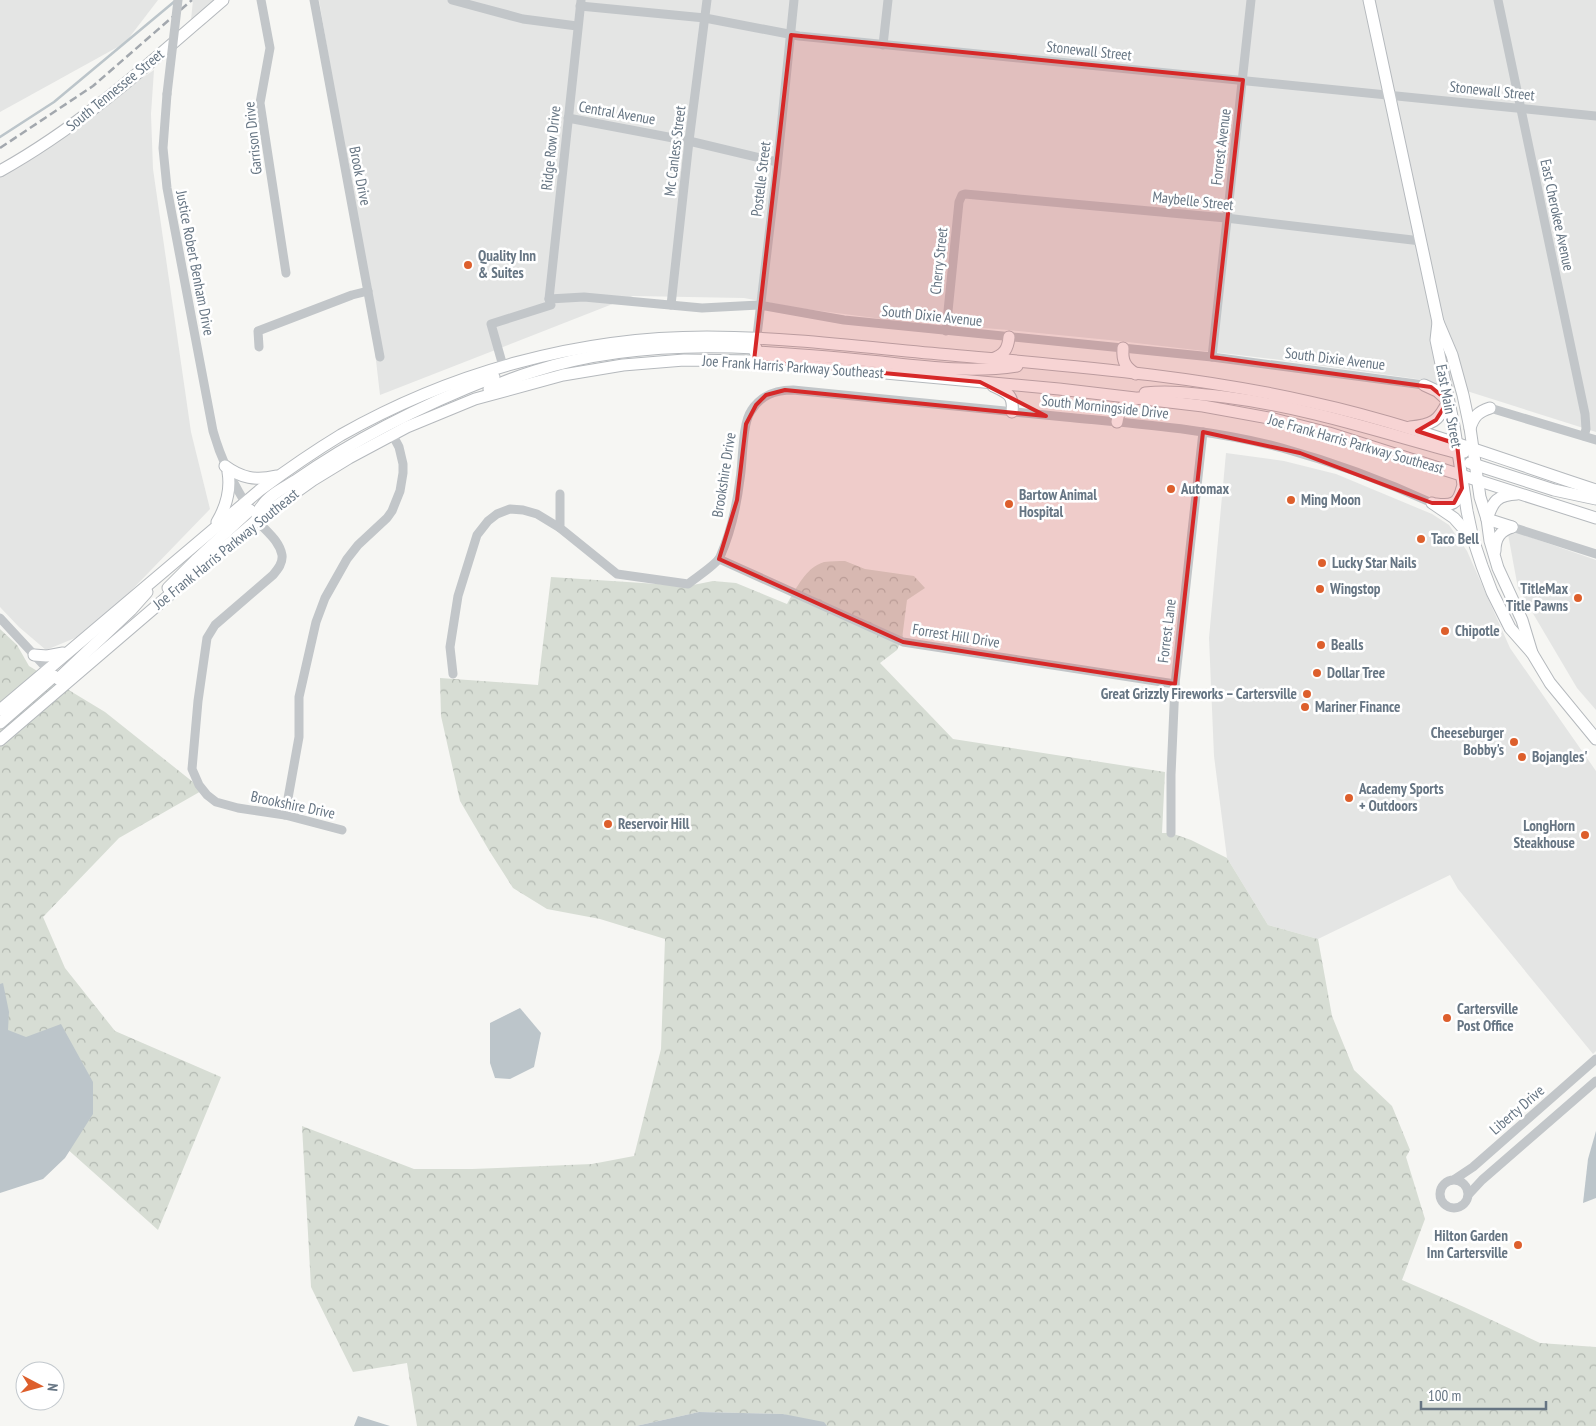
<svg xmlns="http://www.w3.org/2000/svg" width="1596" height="1426" font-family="'PT Sans Narrow',sans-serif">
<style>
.built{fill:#e4e5e4}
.forest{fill:url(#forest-crowns)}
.water{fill:#bcc5ca}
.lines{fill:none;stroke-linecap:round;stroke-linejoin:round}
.stream{stroke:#bcc5ca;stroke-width:2.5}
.major-casing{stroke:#b5b9bd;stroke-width:13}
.minor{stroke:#c2c6c9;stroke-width:9}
.major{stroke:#fff;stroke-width:11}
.rail{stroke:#a3a8ae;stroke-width:2.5;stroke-dasharray:8 4;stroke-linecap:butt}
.minor-bridge{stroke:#c2c6c9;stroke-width:9}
.marked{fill:#d62828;fill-opacity:0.2;stroke:#d62828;stroke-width:4;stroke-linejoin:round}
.poi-dot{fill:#dd5f2c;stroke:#fff;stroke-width:2}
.labels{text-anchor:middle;stroke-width:5;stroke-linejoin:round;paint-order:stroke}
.street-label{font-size:15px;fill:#667583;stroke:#fff}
.poi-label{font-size:15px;font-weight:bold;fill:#667583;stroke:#fff;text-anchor:start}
</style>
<defs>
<pattern id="forest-crowns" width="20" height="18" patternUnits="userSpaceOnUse" patternTransform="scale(1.25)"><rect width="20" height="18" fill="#d7ddd4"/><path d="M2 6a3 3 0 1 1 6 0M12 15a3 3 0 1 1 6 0" fill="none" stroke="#b2b8b1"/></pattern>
</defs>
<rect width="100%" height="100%" fill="#f6f6f3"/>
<g class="built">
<polygon points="0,0 158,0 125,43 0,112"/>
<polygon points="193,0 214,0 191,20"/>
<polygon points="319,0 1596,0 1596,432 1470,392 1424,380 1273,359 1119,341 1008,330 890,320 798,308 744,298 633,296 380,395 368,291"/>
<polygon points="154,70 151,114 153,169 191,432 210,509 92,631 46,650 19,627 0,607 0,175"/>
<polygon points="1226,453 1284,461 1336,474 1432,514 1449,525 1467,551 1510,648 1596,771 1596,1051 1593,1054 1458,889 1450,875 1318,939 1268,925 1227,858 1214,756 1209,638"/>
<polygon points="1507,529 1596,560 1596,710 1577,688 1518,588"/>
</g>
<g class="forest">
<path d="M 845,561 L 865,569 L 914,576 L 925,588 L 907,600 L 902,639 L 897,650 L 880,663 L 953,739 L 1165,772 L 1162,833 L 1171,833 L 1191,840 L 1227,858 L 1268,925 L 1318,939 L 1332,1016 L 1354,1070 L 1392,1106 L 1410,1150 L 1406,1157 L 1425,1219 L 1402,1280 L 1464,1307 L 1540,1343 L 1596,1347 L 1596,1426 L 818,1426 L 783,1414 L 699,1412 L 636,1426 L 417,1426 L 407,1363 L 353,1372 L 311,1287 L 302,1126 L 414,1169 L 472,1169 L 592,1164 L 634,1156 L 661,1049 L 665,939 L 600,919 L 547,909 L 513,888 L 490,852 L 460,801 L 441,716 L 440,678 L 538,685 L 551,577 L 688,586 L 713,581 L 736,583 L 787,604 C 796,589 806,567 824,562 C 831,561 838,561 845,561 Z"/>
<polygon points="0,629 17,645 29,666 105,712 203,790 119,838 43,917 65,968 115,1031 221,1077 158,1230 0,1089"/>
</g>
<g class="water">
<polygon points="3,983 9,1012 8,1030 26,1037 61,1024 93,1082 93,1114 65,1158 43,1179 0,1193 0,984"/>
<polygon points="520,1008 541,1033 534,1067 510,1079 495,1078 490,1063 490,1023"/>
<polygon points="1596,1131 1596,1198 1583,1203 1588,1159"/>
<polygon points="699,1412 783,1414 824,1422 827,1426 636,1426"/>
<polygon points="358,1416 390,1426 354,1426"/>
</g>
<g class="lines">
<polyline class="stream" points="0,137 54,102 175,1"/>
<defs>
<g id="major">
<polyline points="1369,0 1438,322 1452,355 1463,395 1470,428 1480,497 1487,519 1490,541 1498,568 1522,620 1532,653"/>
<path d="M 0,171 C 83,125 152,61 223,0"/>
<polyline points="1438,322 1436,340 1454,426 1467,511 1473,539 1482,566 1492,592 1510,628 1532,653 1550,683 1596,739"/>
<path d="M 1123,348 C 1122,361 1125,367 1136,374"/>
<path d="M 755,352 C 797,354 839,358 881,362 C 926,367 972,373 1017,366"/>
<path d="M 992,359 C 1004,355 1008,349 1009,337"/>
<polyline points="1424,385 1437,391 1448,401"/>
<path d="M 993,386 C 1008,393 1014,395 1012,412"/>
<path d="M 489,389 C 503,381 519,376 535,371 C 606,348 682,344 756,348"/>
<path d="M 1145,393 C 1171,390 1198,394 1225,397 C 1305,407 1380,432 1458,453 L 1464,452"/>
<path d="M 1117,422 C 1119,408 1125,402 1139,398"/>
<path d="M 1410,427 C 1432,425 1439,421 1448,401"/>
<path d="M 1470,428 C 1474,416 1478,412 1490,408"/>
<polyline points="1470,463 1554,490 1596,499"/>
<path d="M 225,466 C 241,478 256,481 276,476"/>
<polyline points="1432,503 1454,518 1470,536"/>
<path d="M 1436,504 C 1452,506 1458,504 1462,488"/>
<path d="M 1487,519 C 1493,501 1497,495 1517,494"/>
<polyline points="1487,519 1512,527"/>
<path d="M 257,520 C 257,515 258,510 262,506 C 269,495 284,488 295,481 C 356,438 425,404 494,377"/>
<path d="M 217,522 C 226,507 231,490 228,472"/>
<path d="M 1495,551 C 1495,538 1500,531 1512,527"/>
<polyline points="168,588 197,559 250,510"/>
<polyline points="34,655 47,656 63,653"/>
<polyline points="58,679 131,610 147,592"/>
<path d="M 0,710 L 260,490 C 287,470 313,452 341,435 C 452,372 579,337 707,337 C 788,337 870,348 951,355 C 1070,366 1192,375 1310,402 C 1407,423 1501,459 1596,490"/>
<polyline points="0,723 54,676"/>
<polyline points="0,740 257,520 313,480 349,458 407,427 475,399 563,375 623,365 684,360 754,361 1059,389 1203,406 1274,419 1329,433 1596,518"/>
</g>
</defs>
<use href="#major" class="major-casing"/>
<g class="minor">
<polyline points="261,0 270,48 260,103 286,273"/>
<polyline points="314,0 380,357"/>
<polyline points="452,0 523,19 577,26"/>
<polyline points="1498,0 1585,414 1586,429 1584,436"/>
<polyline points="580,6 705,18 799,36 1596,116"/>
<polyline points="883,45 888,0"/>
<path d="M 167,94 L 163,148 L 167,188 L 213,431 C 222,463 236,490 255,518 C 264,530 279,539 282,555 C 283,563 278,569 273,575 L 215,625 L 207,638 L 198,701 L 192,769 L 199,785 L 207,795 L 216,802 L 238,808 L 285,815 L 342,830"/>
<polyline points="568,118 689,141 777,162"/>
<polyline points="549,299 581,1"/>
<polyline points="671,305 689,141 707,0"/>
<polyline points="946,331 959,202 962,195 965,194 1226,218 1421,241"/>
<polyline points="756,344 777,168 794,0"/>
<polyline points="259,347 258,331 352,295 368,291"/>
<polyline points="1212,357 1251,0"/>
<polyline points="503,366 491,324 551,305 549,299 584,297 702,308 759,305 844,320 1212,357 1424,385"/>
<polyline points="1490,408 1596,440"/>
<path d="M 560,494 L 560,528 L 617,574 L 688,584 C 695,578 716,565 720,557 C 730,534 737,504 740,479 C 743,462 742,424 751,411 C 761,395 775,390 793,390 C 884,399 974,408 1065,417 C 1137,424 1212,429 1282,448 C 1333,462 1384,481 1432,503"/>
<polyline points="1512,527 1596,554"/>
<polyline points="719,559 903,642 1175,684"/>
<polyline points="0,618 51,673"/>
<polyline points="453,674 450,647 458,596 477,535 488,521 497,514 510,509 523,510 537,514 560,528"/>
<polyline points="285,815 299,737 299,697 316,622 325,598 347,559 358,545 387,518 392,511 400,491 403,473 403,464 399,447 392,434"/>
<polyline points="1171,833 1171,775 1175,684 1203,432"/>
<polyline points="1455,1179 1473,1167 1596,1059"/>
<circle cx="1454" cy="1194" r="14"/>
<polyline points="1469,1194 1482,1180 1596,1081"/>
</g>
<use href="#major" class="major"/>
<polyline class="rail" points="0,148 93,86 192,0"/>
<polyline class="minor-bridge" points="167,94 178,0"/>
</g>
<path class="marked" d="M 791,35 L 1243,80 L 1212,357 L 1431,387 L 1448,401 L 1436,420 L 1417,431 L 1457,444 L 1462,488 L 1454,503 L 1432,503 L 1300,453 L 1203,432 L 1175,684 L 903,642 L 719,559 L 737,500 L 746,424 L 756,405 L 766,395 L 785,390 L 1046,416 L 980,382 L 754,361 Z"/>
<g class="poi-dot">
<circle cx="468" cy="265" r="5"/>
<circle cx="1171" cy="489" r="5"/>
<circle cx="1291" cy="500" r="5"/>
<circle cx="1009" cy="504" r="5"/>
<circle cx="1421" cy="539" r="5"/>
<circle cx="1322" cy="563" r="5"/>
<circle cx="1320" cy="589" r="5"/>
<circle cx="1578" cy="598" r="5"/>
<circle cx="1445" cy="631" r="5"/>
<circle cx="1321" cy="645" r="5"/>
<circle cx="1317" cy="673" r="5"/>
<circle cx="1307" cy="694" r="5"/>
<circle cx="1305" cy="707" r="5"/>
<circle cx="1514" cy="742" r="5"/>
<circle cx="1522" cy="757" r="5"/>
<circle cx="1349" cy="798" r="5"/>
<circle cx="608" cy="824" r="5"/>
<circle cx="1585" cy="835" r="5"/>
<circle cx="1447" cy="1018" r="5"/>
<circle cx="1518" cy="1245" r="5"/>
</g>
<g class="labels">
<g class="street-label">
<text transform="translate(1089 51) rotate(6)" y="5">Stonewall Street</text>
<text transform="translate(115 90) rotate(-39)" y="5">South Tennessee Street</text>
<text transform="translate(1492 91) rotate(6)" y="5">Stonewall Street</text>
<text transform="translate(617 113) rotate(10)" y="5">Central Avenue</text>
<text transform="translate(253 138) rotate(-96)" y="5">Garrison Drive</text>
<text transform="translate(1221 147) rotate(-83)" y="5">Forrest Avenue</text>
<text transform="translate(551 148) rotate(-84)" y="5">Ridge Row Drive</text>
<text transform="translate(675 151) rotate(-83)" y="5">Mc Canless Street</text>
<text transform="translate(360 176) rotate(79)" y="5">Brook Drive</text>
<text transform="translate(761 179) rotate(-83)" y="5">Postelle Street</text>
<text transform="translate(1193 201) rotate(6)" y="5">Maybelle Street</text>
<text transform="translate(1557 215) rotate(78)" y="5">East Cherokee Avenue</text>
<text transform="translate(939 261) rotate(-84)" y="5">Cherry Street</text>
<text transform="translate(195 263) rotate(79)" y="5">Justice Robert Benham Drive</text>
<text transform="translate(932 316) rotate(6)" y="5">South Dixie Avenue</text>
<text transform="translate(1335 359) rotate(7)" y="5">South Dixie Avenue</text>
<text transform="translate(793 367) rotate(4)" y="5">Joe Frank Harris Parkway Southeast</text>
<text transform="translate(1449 406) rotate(79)" y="5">East Main Street</text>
<text transform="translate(1105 407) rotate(6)" y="5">South Morningside Drive</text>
<text transform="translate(1356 444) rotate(16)" y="5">Joe Frank Harris Parkway Southeast</text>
<text transform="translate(724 475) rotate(-81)" y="5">Brookshire Drive</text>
<text transform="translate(226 549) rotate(-39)" y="5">Joe Frank Harris Parkway Southeast</text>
<text transform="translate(1167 631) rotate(-83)" y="5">Forrest Lane</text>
<text transform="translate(956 636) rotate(9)" y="5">Forrest Hill Drive</text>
<text transform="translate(293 805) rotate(12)" y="5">Brookshire Drive</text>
<text transform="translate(1517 1110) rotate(-41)" y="5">Liberty Drive</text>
</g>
<g class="poi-label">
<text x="478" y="261">Quality Inn<tspan x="478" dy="17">&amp; Suites</tspan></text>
<text x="1181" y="494">Automax</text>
<text x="1019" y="500">Bartow Animal<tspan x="1019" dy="17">Hospital</tspan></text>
<text x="1301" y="505">Ming Moon</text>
<text x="1431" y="544">Taco Bell</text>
<text x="1332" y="568">Lucky Star Nails</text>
<text x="1330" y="594">Wingstop</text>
<text x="1568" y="594" text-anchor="end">TitleMax<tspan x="1568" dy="17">Title Pawns</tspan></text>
<text x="1455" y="636">Chipotle</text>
<text x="1331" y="650">Bealls</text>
<text x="1327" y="678">Dollar Tree</text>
<text x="1297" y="699" text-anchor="end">Great Grizzly Fireworks – Cartersville</text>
<text x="1315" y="712">Mariner Finance</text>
<text x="1504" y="738" text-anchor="end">Cheeseburger<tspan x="1504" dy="17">Bobby's</tspan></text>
<text x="1532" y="762">Bojangles'</text>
<text x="1359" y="794">Academy Sports<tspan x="1359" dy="17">+ Outdoors</tspan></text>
<text x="618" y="829">Reservoir Hill</text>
<text x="1575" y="831" text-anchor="end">LongHorn<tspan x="1575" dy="17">Steakhouse</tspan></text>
<text x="1457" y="1014">Cartersville<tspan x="1457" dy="17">Post Office</tspan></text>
<text x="1508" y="1241" text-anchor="end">Hilton Garden<tspan x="1508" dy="17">Inn Cartersville</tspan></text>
</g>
</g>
<g transform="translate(40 1386) rotate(96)"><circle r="24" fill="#ffffff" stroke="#c2c8cd"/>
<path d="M0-4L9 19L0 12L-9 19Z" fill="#dd5f2c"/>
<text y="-8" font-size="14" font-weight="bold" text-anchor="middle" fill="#667583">N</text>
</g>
<path d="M1421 1401v8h125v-8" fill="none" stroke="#667583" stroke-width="2.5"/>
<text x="1428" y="1401" font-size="15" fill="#667583" stroke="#ffffff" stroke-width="4" paint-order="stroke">100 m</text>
</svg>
